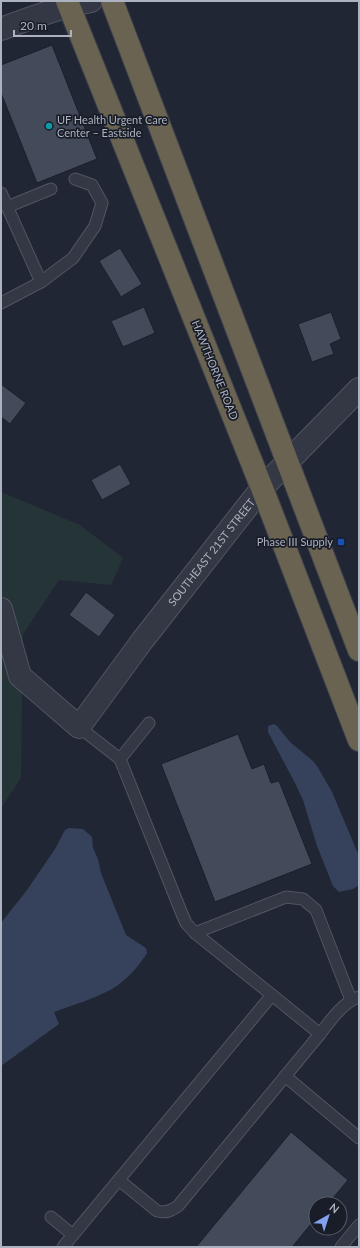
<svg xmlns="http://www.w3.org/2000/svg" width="360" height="1248" font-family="Lato,sans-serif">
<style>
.green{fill:#253437}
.water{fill:#36425b}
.building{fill:#434b5b;stroke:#1b1f2a}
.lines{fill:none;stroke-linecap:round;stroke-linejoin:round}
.lane-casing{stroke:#515562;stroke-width:13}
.street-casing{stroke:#515562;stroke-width:24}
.highway-casing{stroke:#3e424e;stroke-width:24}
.lane{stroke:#333844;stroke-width:11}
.street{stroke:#333844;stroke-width:22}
.highway{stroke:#6a6351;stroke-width:22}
.culture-dot{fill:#0f9aa8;stroke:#191d28;stroke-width:1.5}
.transit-dot{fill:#1a4fb4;stroke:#191d28;stroke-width:1.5}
.labels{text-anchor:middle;stroke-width:3.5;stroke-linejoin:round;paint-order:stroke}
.poi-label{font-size:11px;fill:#adb2c1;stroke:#191d28;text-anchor:start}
.street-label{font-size:11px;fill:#adb2c1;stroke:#191d28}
</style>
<rect width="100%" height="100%" fill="#202633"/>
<polygon class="green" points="1,492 80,525 123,558 111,585 59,580 23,634 21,778 1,808"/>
<g class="water">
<polygon points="274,724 277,726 290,742 313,761 317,766 332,792 359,856 359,885 353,889 339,892 333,886 317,846 303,800 296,785 268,732 268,726"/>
<path d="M 69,828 L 83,829 L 92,837 L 93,848 L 98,859 L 101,873 L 126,935 L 146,948 L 147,953 C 138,967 127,980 112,989 C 94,999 73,1005 54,1012 L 59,1024 L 1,1066 L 1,923 L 27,890 L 55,849 L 65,830 Z"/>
</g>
<g class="building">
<polygon points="52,45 97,159 37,183 1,93 1,65"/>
<polygon points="120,248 142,284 121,297 99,261"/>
<polygon points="144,307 155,333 123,347 111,321"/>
<polygon points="331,312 341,339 330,344 334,354 312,362 298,324"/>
<polygon points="1,384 26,403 10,424 1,417"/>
<polygon points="120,464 131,484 102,500 91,480"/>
<polygon points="86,592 115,615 99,637 69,615"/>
<polygon points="238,734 252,769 264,764 271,783 279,781 312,864 215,902 161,764"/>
<polygon points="291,1132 348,1180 328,1204 316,1204 316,1218 292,1247 196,1247"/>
</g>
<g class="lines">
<defs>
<g id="lane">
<polyline points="1,193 41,282"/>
<polyline points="7,207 51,189"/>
<polyline points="1,303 41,282 73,258 95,226 102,203 92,185 75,179"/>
<polyline points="79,727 120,759"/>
<polyline points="195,933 286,897 303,899 316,910 351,1000"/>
<path d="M 272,995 L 320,1034 C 331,1020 342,1003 359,997"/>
<polyline points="285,1076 359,1138"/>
<path d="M 119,1180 L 157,1211 C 166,1213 171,1211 178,1206 L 320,1034"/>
<polyline points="51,1217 73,1235"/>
<polyline points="63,1247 272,995 195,933 186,923 182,914 120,759 149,723"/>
<polyline points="341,1247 359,1225"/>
</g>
<g id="street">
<path d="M 1,29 C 31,18 60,7 91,1"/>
<path id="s1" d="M 1,609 L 20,676 L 79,727 L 142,641 L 262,488 L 359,389"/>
</g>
<g id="highway">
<polyline points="67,1 262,488 359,740"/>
<polyline points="112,1 359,650"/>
</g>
</defs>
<use href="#lane" class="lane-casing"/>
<use href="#street" class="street-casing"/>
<use href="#highway" class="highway-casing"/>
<use href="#lane" class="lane"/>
<use href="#street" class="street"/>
<use href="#highway" class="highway"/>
</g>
<circle class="culture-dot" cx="49" cy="126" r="4"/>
<rect class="transit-dot" x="337" y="538" width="8" height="8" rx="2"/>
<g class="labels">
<g class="poi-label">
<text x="57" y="124">UF Health Urgent Care<tspan x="57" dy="13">Center – Eastside</tspan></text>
<text x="333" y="546" text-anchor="end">Phase III Supply</text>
</g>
<g class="street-label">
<text transform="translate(215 370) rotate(68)" y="4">HAWTHORNE ROAD</text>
<text dy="4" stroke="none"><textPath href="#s1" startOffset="367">SOUTHEAST 21ST STREET</textPath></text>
</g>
</g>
<rect width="360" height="1248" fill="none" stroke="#adb2c1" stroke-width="4"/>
<g transform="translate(328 1216) rotate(39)"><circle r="19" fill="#191d28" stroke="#545965"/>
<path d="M0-3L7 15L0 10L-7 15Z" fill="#84a1ef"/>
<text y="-6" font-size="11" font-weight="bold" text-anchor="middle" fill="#adb2c1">N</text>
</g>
<path d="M14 30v6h57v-6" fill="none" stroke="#adb2c1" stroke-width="2"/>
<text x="20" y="30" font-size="12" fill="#adb2c1" stroke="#191d28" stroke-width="3" paint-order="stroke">20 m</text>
</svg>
